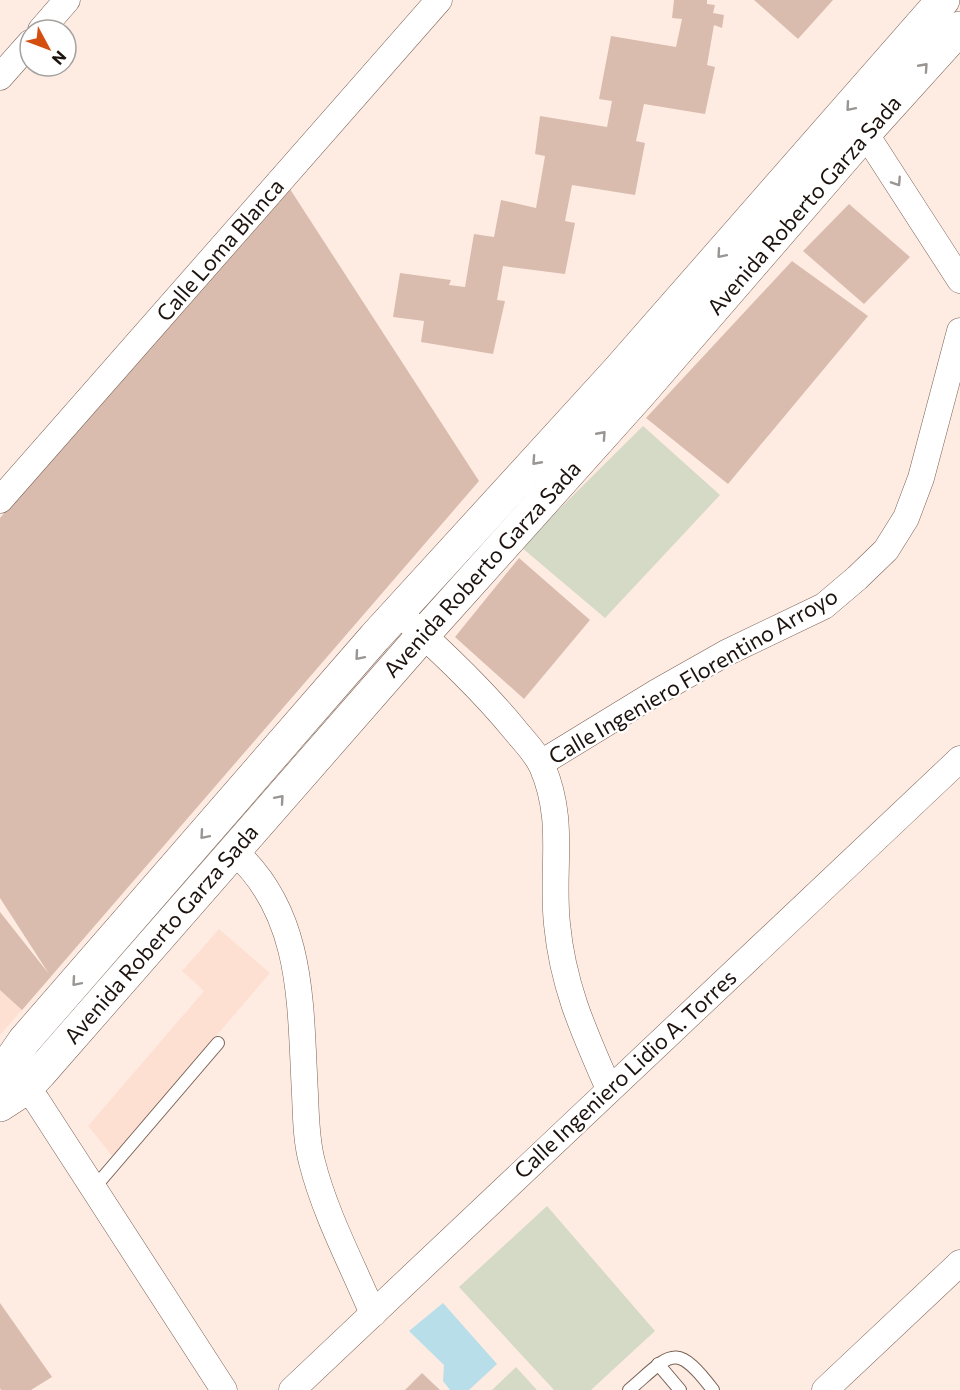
<svg xmlns="http://www.w3.org/2000/svg" width="960" height="1390" font-family="Commissioner,sans-serif">
<style>
.built{fill:#fee0d2}
.green{fill:#d5dac6}
.water{fill:#b8dee9}
.building{fill:#d9bcae}
.lines{fill:none;stroke-linecap:round;stroke-linejoin:round}
.lane-casing{stroke:#7b6255;stroke-width:14}
.street-casing{stroke:#7b6255;stroke-width:27}
.secondary-casing{stroke:#7b6255;stroke-width:34}
.lane{stroke:#fff;stroke-width:12}
.street{stroke:#fff;stroke-width:26}
.secondary{stroke:#fff;stroke-width:33}
.oneway{stroke:#999593}
.labels{text-anchor:middle;stroke-width:4.5;stroke-linejoin:round;paint-order:stroke}
.street-label{font-size:22px;fill:#1d130e;stroke:#fff}
</style>
<rect width="100%" height="100%" fill="#feece3"/>
<g class="built">
<polygon points="0,912 51,977 0,1035"/>
<polygon points="219,929 270,973 113,1157 88,1126 204,991 182,971"/>
</g>
<g class="green">
<polygon points="643,426 720,495 605,618 521,547"/>
<polygon points="547,1206 655,1331 591,1390 554,1390 459,1287"/>
<polygon points="516,1367 537,1390 492,1390"/>
</g>
<polygon class="water" points="443,1303 497,1364 469,1390 450,1390 443,1381 444,1365 409,1331"/>
<g class="building">
<polygon points="674,0 707,0 707,4 715,5 713,13 724,15 722,28 714,25 707,65 715,67 705,114 644,104 636,141 645,143 635,195 572,185 565,221 575,223 565,274 503,266 497,300 505,301 493,354 421,342 424,321 393,317 400,273 451,280 449,285 465,287 474,234 494,237 501,200 536,208 545,156 535,154 540,116 607,127 612,101 599,99 611,36 676,47 682,19 672,18"/>
<polygon points="754,0 833,0 798,39"/>
<polygon points="288,186 479,481 22,1010 0,990 0,912 49,974 0,898 0,518"/>
<polygon points="849,204 910,257 864,304 803,251"/>
<polygon points="792,261 868,316 728,484 646,418"/>
<polygon points="519,558 590,620 524,699 455,637"/>
<polygon points="0,1303 52,1377 31,1390 1,1390 0,1388"/>
<polygon points="422,1373 440,1390 405,1390"/>
</g>
<g class="lines">
<defs>
<g id="lane">
<polyline points="94,1188 218,1043"/>
<polyline points="658,1364 680,1390"/>
<path d="M 629,1390 C 671,1354 675,1340 713,1390"/>
</g>
<g id="street">
<polyline points="41,30 67,0"/>
<polyline points="0,77 30,43"/>
<polyline points="865,133 960,280"/>
<polyline points="0,500 439,0"/>
<path d="M 409,622 C 446,656 483,691 515,730 C 524,741 536,753 542,766 C 566,821 551,868 557,924 C 563,987 584,1032 609,1089"/>
<polyline points="541,763 657,692 726,653 824,606 857,578 886,550 906,518 921,478 960,331"/>
<path d="M 235,852 C 305,915 300,1007 305,1094 C 306,1116 306,1140 312,1162 C 325,1214 352,1264 373,1314"/>
<polyline points="14,1076 37,1101 224,1390"/>
<polyline points="292,1390 960,759"/>
<polyline points="825,1390 960,1263"/>
</g>
<g id="secondary">
<polyline points="0,1076 24,1041 375,637 618,371 943,0"/>
<polyline points="0,1105 26,1088 40,1073 423,635 641,392 865,133 960,28"/>
</g>
</defs>
<use href="#lane" class="lane-casing"/>
<use href="#street" class="street-casing"/>
<use href="#secondary" class="secondary-casing"/>
<use href="#lane" class="lane"/>
<use href="#street" class="street"/>
<use href="#secondary" class="secondary"/>
</g>
<defs><path id="oneway-chevron" d="M-2-3.5L2.5 0L-2 3.5" fill="none" stroke-width="1.6" stroke-linecap="round" stroke-linejoin="round" transform="scale(1.5)"/></defs>
<g class="oneway">
<use href="#oneway-chevron" transform="translate(924 67) rotate(-48)"/>
<use href="#oneway-chevron" transform="translate(850 107) rotate(131)"/>
<use href="#oneway-chevron" transform="translate(897 182) rotate(57)"/>
<use href="#oneway-chevron" transform="translate(721 254) rotate(131)"/>
<use href="#oneway-chevron" transform="translate(602 435) rotate(-48)"/>
<use href="#oneway-chevron" transform="translate(536 461) rotate(132)"/>
<use href="#oneway-chevron" transform="translate(359 656) rotate(131)"/>
<use href="#oneway-chevron" transform="translate(280 799) rotate(-49)"/>
<use href="#oneway-chevron" transform="translate(204 835) rotate(131)"/>
<use href="#oneway-chevron" transform="translate(76 982) rotate(131)"/>
</g>
<g class="labels">
<g class="street-label">
<text transform="translate(804 205) rotate(-49)" y="8">Avenida Roberto Garza Sada</text>
<text transform="translate(220 250) rotate(-49)" y="8">Calle Loma Blanca</text>
<text transform="translate(482 569) rotate(-48)" y="8">Avenida Roberto Garza Sada</text>
<text transform="translate(693 676) rotate(-30)" y="8">Calle Ingeniero Florentino Arroyo</text>
<text transform="translate(161 934) rotate(-49)" y="8">Avenida Roberto Garza Sada</text>
<text transform="translate(625 1074) rotate(-43)" y="8">Calle Ingeniero Lidio A. Torres</text>
</g>
</g>
<g transform="translate(48 48) rotate(131)"><circle r="28" fill="#ffffff" stroke="#a5a19f" stroke-width="1.5"/>
<path d="M0-4.5L10 22L0 15L-10 22Z" fill="#d44f0f"/>
<text y="-9" font-size="16" font-weight="bold" text-anchor="middle" fill="#1d130e">N</text>
</g>
</svg>
